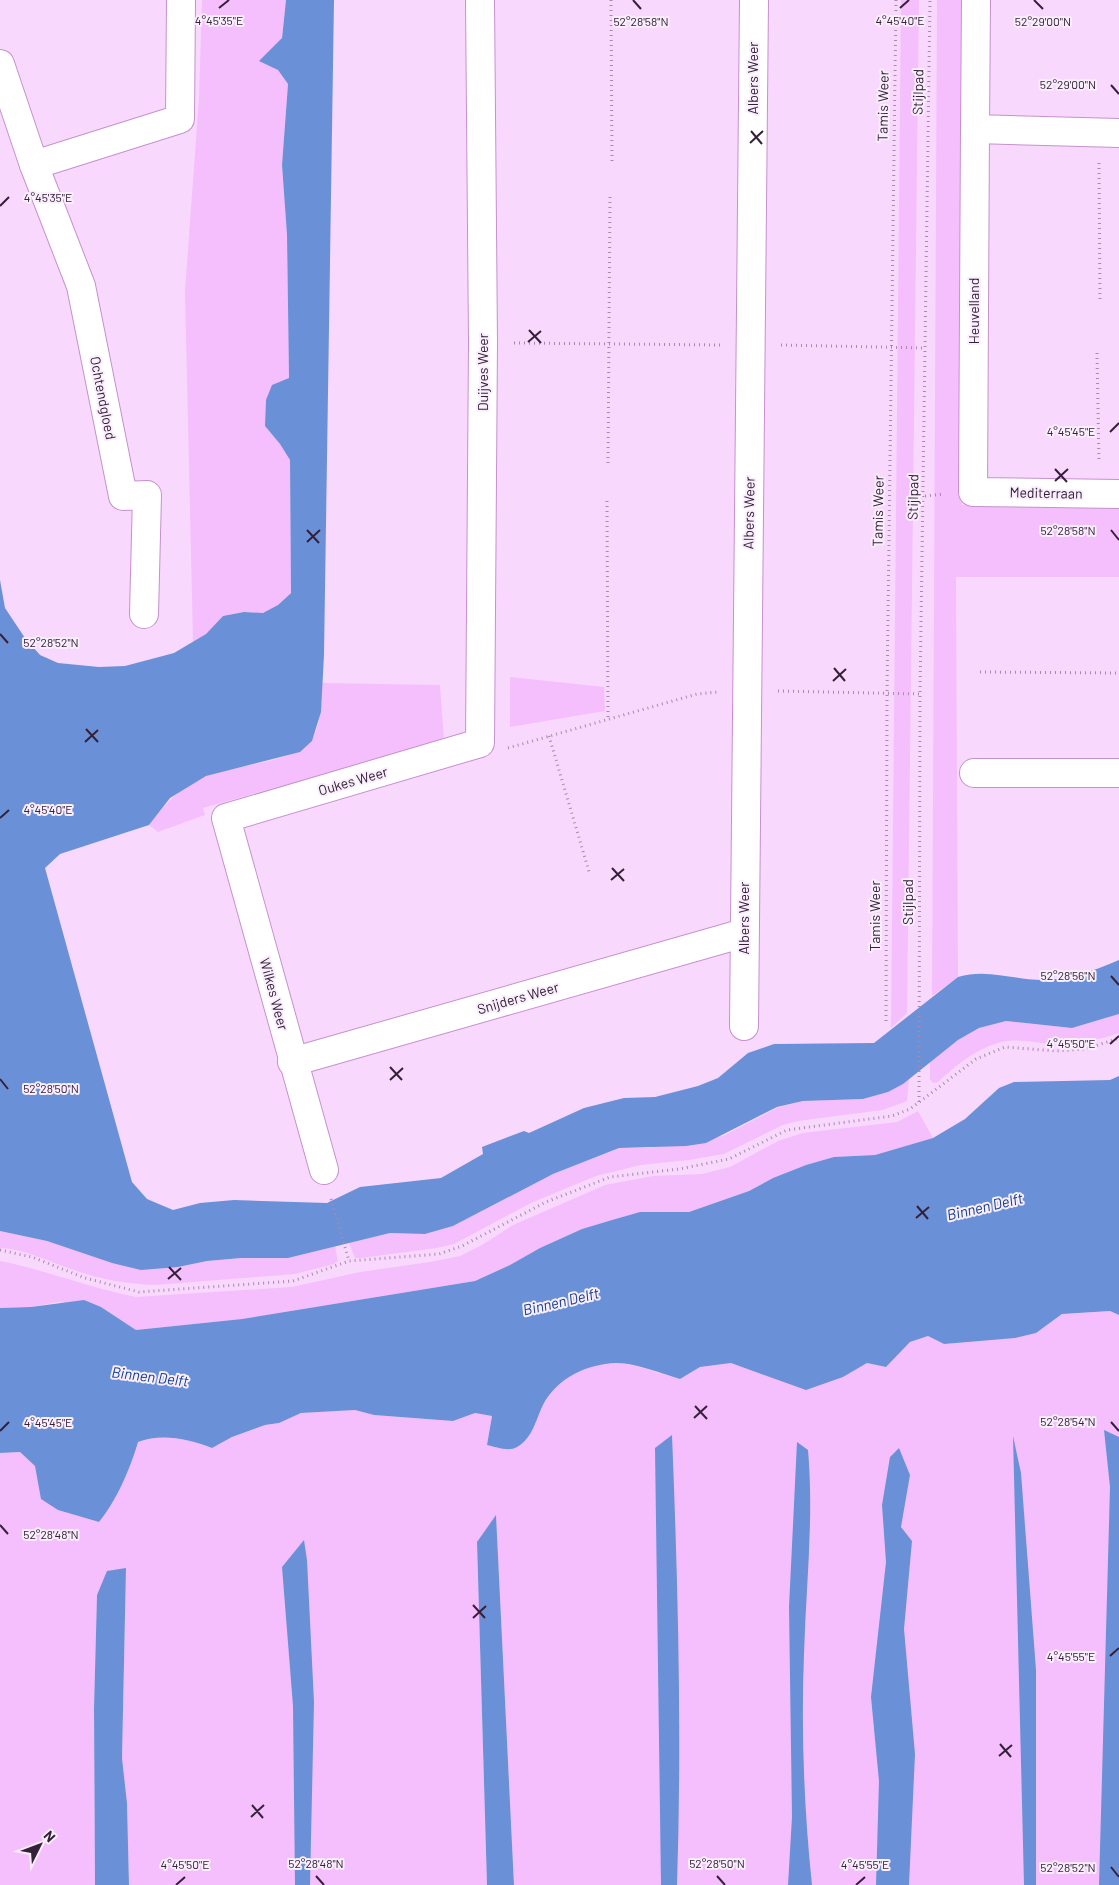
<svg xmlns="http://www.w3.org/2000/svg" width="1119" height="1885" font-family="Barlow,sans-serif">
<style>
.green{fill:#f5bffd}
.water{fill:#6a91d8}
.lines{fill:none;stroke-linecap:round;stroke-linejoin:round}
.minor-casing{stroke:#c691ce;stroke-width:30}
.path{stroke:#a78bac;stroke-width:3;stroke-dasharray:1 4;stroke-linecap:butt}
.minor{stroke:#fff;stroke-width:28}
.ticks{fill:none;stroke:#352039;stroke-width:2}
.labels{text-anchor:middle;stroke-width:4;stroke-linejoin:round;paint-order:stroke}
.street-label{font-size:14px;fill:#352039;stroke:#f9eefb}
.water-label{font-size:15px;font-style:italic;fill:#133d91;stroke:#f9eefb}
.ticks-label{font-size:12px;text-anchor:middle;fill:#352039;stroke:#f9eefb;stroke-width:4;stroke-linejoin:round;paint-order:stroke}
</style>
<rect width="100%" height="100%" fill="#f9d8fe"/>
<g class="green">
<polygon points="202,0 286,0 278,70 288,84 282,165 287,235 289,378 265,426 280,444 290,460 291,592 278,605 263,614 244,612 223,616 206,634 193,642 185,291 199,98"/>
<polygon points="901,0 919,0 907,1013 891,1028"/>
<polygon points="937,0 964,0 962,505 1119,508 1119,577 956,577 958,977 932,996"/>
<polygon points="510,677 604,687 605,711 510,727"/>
<path d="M 322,683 L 440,685 L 444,740 L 203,808 L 205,815 L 158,832 L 149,825 C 165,804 182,785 206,776 C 234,765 291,763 310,742 C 321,730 322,699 322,683 Z"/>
<path d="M 1119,1014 L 1119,1033 C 1099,1040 1077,1045 1055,1044 C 1036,1044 1017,1037 998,1043 C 976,1049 955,1066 938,1082 L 933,1083 L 930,1079 L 930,1061 L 958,1040 L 979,1028 L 1006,1021 L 1072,1028 Z"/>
<polygon points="909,1079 907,1101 883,1110 798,1121 783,1125 724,1154 689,1160 641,1165 596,1176 531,1203 454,1244 437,1248 361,1258 355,1258 349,1243 390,1233 425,1234 453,1226 553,1174 619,1148 647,1148 723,1136 777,1108 803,1101 863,1099 888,1092"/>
<path d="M 918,1111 L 933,1138 L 875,1155 L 834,1157 L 806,1165 L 773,1178 L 749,1191 L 689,1212 L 640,1212 L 612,1220 L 582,1229 L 540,1248 L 510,1265 L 475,1281 L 242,1319 L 136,1330 L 101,1307 L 59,1302 L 31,1307 L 0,1308 L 0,1261 C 46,1270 90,1288 136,1297 L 292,1287 L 360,1272 L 430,1262 L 460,1256 L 482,1245 L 513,1225 L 605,1185 L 653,1176 L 702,1174 L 730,1167 L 778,1141 L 803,1133 L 897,1122 Z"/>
<path d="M 0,1231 L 47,1241 L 112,1263 L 178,1267 L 207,1261 L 241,1258 L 288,1258 L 335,1246 L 338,1261 L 334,1264 L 295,1274 L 155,1285 C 126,1284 98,1279 71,1269 C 47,1261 25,1249 0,1248 Z"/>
<path d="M 1110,1311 L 1119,1315 L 1119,1885 L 514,1885 L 496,1516 L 477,1542 L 487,1885 L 129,1885 L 127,1803 L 122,1758 L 126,1568 L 97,1595 L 94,1708 L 95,1885 L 0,1885 L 0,1453 L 20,1452 L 35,1466 L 58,1510 L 99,1522 C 116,1502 131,1467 138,1442 C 163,1433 188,1439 212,1448 L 232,1437 L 265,1425 L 279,1423 L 301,1413 L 355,1410 L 374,1415 L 453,1421 L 475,1413 L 492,1416 L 487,1445 L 534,1427 C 539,1414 544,1400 554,1389 C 569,1373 597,1360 620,1363 C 640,1366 660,1374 680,1379 L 700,1367 L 731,1363 L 754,1371 L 843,1377 L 867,1363 L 886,1367 L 910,1342 L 928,1336 L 944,1344 L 1036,1333 L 1062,1314 Z"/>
</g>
<g class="water">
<path d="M 286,0 L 334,0 L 324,655 L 321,712 L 312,741 L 300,752 L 206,776 L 170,798 L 149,825 L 60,854 L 45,868 L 132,1182 L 147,1199 L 173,1210 L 200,1203 L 234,1200 L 327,1203 L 360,1187 L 441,1178 L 483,1154 L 482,1147 L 524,1131 L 529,1133 L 584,1108 L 624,1098 L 655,1097 L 698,1086 L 718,1078 L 748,1053 L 774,1044 L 874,1043 L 958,977 C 987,968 1013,980 1042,980 C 1072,979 1091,972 1119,960 L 1119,1014 L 1072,1028 L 1006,1021 L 979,1028 L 958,1040 L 903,1084 L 888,1092 L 863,1099 L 803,1101 L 777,1107 L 706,1143 L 686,1146 L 619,1148 L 553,1174 L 453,1226 L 425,1234 L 390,1233 L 288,1258 L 241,1258 L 207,1261 L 178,1267 L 141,1270 L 112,1263 L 47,1241 L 0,1231 L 0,580 L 5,608 L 25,638 L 40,655 L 58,663 L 99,667 L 125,666 L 174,653 L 206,634 L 223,616 L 244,612 L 263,613 L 278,605 L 291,593 L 290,460 L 280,444 L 265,426 L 266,400 L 272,385 L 289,378 L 287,235 L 282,165 L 288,84 L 278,70 L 259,61 L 282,38 Z"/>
<path d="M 1119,1076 L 1119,1315 L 1110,1311 L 1062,1314 L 1036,1333 L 1015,1338 L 944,1344 L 928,1336 L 910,1342 L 886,1367 L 867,1363 L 843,1377 L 806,1390 L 731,1363 L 700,1367 L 680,1379 C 664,1374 631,1362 616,1363 C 587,1364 557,1378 543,1405 C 536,1419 533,1438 517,1447 C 509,1452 496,1447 487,1445 L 492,1416 L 475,1413 L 453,1421 L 374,1415 L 355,1410 L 301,1413 L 279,1423 L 265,1425 L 232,1437 L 212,1448 C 188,1439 162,1433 138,1442 C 131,1467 116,1502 99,1522 L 58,1510 L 41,1499 L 35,1466 L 20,1452 L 0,1453 L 0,1308 L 31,1307 L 84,1300 L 101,1307 L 136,1330 L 242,1319 L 475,1281 L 510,1265 L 540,1248 L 582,1229 L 612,1220 L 640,1212 L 689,1212 L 749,1191 L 773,1178 L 806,1165 L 834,1157 L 875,1155 L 933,1138 L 965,1119 L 999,1088 L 1014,1082 L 1110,1080 Z"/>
<polygon points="1104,1430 1119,1437 1119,1885 1099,1885 1110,1487"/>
<path d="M 672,1435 C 678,1585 682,1735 677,1885 L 661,1885 L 655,1448 Z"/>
<polygon points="1013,1436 1021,1473 1036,1670 1036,1885 1024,1885"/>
<path d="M 797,1442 L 808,1450 C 814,1518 806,1586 804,1654 C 801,1731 804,1809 812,1885 L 788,1885 L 792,1817 L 789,1607 Z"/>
<polygon points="899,1448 910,1475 901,1527 912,1541 904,1629 915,1754 909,1885 876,1885 879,1781 871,1697 886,1562 882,1505 890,1457"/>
<polygon points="496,1515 514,1885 487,1885 477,1542"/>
<polygon points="304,1540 307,1560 314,1702 310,1885 295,1885 293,1706 282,1567"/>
<polygon points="126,1568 122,1758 127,1803 129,1885 95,1885 94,1708 97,1595 107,1571"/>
</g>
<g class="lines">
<defs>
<g id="minor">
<polyline points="976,0 975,129 1119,133"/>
<polyline points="0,64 34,165"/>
<polyline points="975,129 973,492 1119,494"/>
<polyline points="144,614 147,495 123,496 81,286 34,165 180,119 181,0"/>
<polyline points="974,773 1119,773"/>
<polyline points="744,1026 754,0"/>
<polyline points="292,1062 744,933"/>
<polyline points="324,1170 226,818 480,743 483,343 480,0"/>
</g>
</defs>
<use href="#minor" class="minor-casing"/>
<g class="path">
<polyline points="611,0 612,162"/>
<polyline points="1099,163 1100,300"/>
<polyline points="514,343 720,345"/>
<polyline points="781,345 925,348"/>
<polyline points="1097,353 1099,463"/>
<polyline points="608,463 610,196"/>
<polyline points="925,496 944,494"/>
<polyline points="607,501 608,719"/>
<polyline points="980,672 1119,673"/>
<polyline points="778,691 920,694"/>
<polyline points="549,736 590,875"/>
<polyline points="508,748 697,694 717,692"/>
<polyline points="886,1021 887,693 896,0"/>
<polyline points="919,1102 920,694 930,0"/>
<polyline points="331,1199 349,1261"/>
<polyline points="0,1250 32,1257 85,1278 139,1292 293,1281 349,1261 439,1254 462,1246 546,1202 610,1177 679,1169 729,1159 787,1130 892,1116 910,1109 976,1059 1005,1047 1056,1051 1086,1049 1119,1038"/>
</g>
<use href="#minor" class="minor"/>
</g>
<path class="ticks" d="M 633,0 L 641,9M 1034,0 L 1043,9M 219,8 L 229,0M 900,8 L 909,0M 1111,85 L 1119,94M 751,131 L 762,144M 750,143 L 763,131M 0,206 L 9,197M 529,330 L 541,343M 528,342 L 541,331M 1110,432 L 1119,423M 1055,469 L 1067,482M 1055,481 L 1068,469M 307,530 L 319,543M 1111,530 L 1119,540M 307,542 L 320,530M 0,634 L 8,643M 834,668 L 845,681M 833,681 L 846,669M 86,729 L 98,742M 85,742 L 98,730M 0,818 L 9,810M 612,868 L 624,881M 611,880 L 624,869M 1111,976 L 1119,985M 1110,1044 L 1119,1036M 390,1067 L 402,1080M 0,1079 L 8,1089M 390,1080 L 403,1068M 917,1206 L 928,1219M 916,1218 L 929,1207M 169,1267 L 181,1280M 168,1279 L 181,1268M 695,1406 L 707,1419M 694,1418 L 707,1406M 1111,1422 L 1119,1431M 0,1431 L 9,1422M 0,1525 L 8,1534M 473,1605 L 485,1618M 473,1618 L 486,1606M 1110,1656 L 1119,1648M 1000,1744 L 1011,1757M 999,1756 L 1012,1745M 252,1805 L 263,1818M 251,1817 L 264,1805M 1111,1867 L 1119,1877M 316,1876 L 324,1885M 717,1876 L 725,1885M 176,1885 L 185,1877M 856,1885 L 865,1877"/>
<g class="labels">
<g class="street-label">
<text transform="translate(753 78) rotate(-90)" y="5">Albers Weer</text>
<text transform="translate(918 92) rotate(-89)" y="5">Stijlpad</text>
<text transform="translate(883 106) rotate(-89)" y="5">Tamis Weer</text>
<text transform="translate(974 311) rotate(-90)" y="5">Heuvelland</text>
<text transform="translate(483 372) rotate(-90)" y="5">Duijves Weer</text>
<text transform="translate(103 398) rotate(79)" y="5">Ochtendgloed</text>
<text transform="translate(1046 493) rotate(1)" y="5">Mediterraan</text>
<text transform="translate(913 497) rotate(-89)" y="5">Stijlpad</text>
<text transform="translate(878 511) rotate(-89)" y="5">Tamis Weer</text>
<text transform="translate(749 513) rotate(-89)" y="5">Albers Weer</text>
<text transform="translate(353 781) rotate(-16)" y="5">Oukes Weer</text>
<text transform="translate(908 902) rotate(-90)" y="5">Stijlpad</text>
<text transform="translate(875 916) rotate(-90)" y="5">Tamis Weer</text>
<text transform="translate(744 918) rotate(-90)" y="5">Albers Weer</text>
<text transform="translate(274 994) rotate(75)" y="5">Wilkes Weer</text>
<text transform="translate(518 998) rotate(-16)" y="5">Snijders Weer</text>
</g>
<g class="water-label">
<text transform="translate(985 1207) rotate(-13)" y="5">Binnen Delft</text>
<text transform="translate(561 1302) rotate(-13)" y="5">Binnen Delft</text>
<text transform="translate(150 1377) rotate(7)" y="5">Binnen Delft</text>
</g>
</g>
<g class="ticks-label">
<text x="219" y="25">4°45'35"E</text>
<text x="900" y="25">4°45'40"E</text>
<text x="641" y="26">52°28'58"N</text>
<text x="1043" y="26">52°29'00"N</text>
<text x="1068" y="89">52°29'00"N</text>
<text x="48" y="202">4°45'35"E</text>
<text x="1071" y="436">4°45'45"E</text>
<text x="1068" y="535">52°28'58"N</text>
<text x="51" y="647">52°28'52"N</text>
<text x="48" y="814">4°45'40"E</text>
<text x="1068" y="980">52°28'56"N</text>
<text x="1071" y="1048">4°45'50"E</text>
<text x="51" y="1093">52°28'50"N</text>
<text x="1068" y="1426">52°28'54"N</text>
<text x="48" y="1427">4°45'45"E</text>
<text x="51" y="1539">52°28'48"N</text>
<text x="1071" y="1661">4°45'55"E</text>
<text x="316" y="1868">52°28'48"N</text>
<text x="717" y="1868">52°28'50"N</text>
<text x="185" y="1869">4°45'50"E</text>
<text x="865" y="1869">4°45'55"E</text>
<text x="1068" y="1872">52°28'52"N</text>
</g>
<g transform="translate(40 1845) rotate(48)" stroke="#f9eefb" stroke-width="4" paint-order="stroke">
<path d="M0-4L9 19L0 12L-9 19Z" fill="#352039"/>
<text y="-8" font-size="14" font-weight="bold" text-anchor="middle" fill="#352039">N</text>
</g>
</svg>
